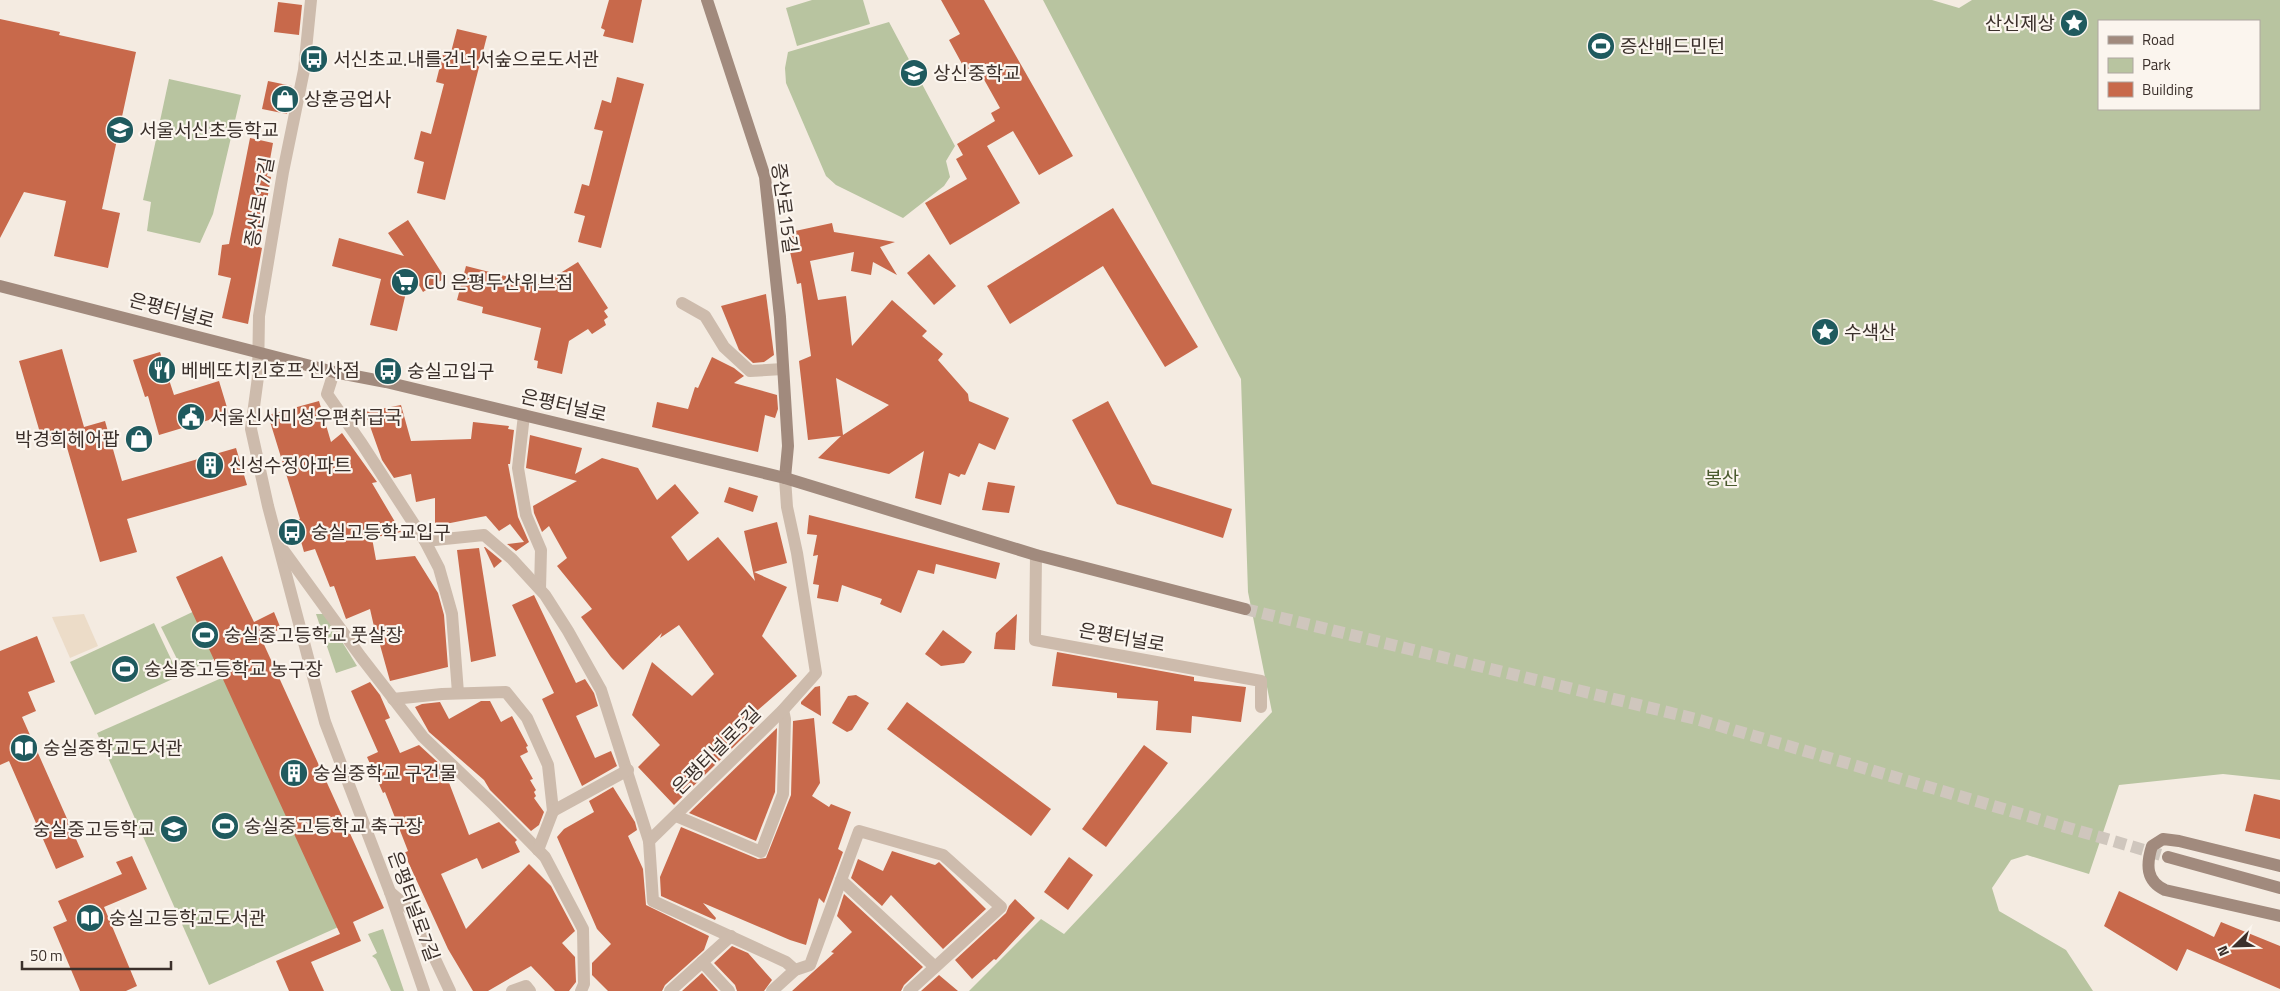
<svg xmlns="http://www.w3.org/2000/svg" width="2280" height="991" font-family="'Titillium Web','Noto Sans KR',sans-serif">
<style>
.green{fill:#b8c4a0;fill-rule:evenodd}
.plaza{fill:#ecdcc8}
.building{fill:#c8694b;fill-rule:evenodd}
.lines{fill:none;stroke-linecap:round;stroke-linejoin:round}
.secondary-tunnel{stroke:#cfc6bd;stroke-width:12;stroke-dasharray:12 6;stroke-linecap:butt}
.minor{stroke:#cdbbac;stroke-width:12}
.secondary{stroke:#a18a7d;stroke-width:12}
.labels{text-anchor:middle;stroke-width:4.5;stroke-linejoin:round;paint-order:stroke}
.poi-label{font-size:19px;fill:#3b302b;stroke:#fbf5ee;text-anchor:start}
.street-label{font-size:19px;fill:#3b302b;stroke:#fbf5ee}
.park-label{font-size:19px;fill:#4a5a2e;stroke:#fbf5ee}
</style>
<rect width="100%" height="100%" fill="#f4ebe1"/>
<g class="green">
<polygon points="812,0 863,0 870,24 797,46 786,8"/>
<path d="M 1043,0 L 1932,0 L 1959,8 L 1972,0 L 2280,0 L 2280,780 L 2223,774 L 2119,785 L 2089,874 L 2027,855 L 2011,860 L 1992,888 L 1999,911 L 2066,950 L 2093,991 L 969,991 L 1041,919 L 1064,934 L 1272,712 L 1248,592 L 1241,379 ZM 2099,21 L 2259,21 L 2259,109 L 2099,109 Z"/>
<polygon points="889,22 955,146 946,161 950,177 944,186 903,218 836,185 826,176 786,83 785,68 788,52"/>
<polygon points="169,79 241,95 213,214 200,243 147,231 151,202 143,200"/>
<polygon points="226,596 249,642 184,673 161,627"/>
<polygon points="316,614 325,614 357,666 336,673"/>
<polygon points="154,623 179,676 95,715 70,662"/>
<polygon points="242,669 354,920 209,985 97,733"/>
<polygon points="383,929 404,991 391,991 376,959 372,956 377,953 368,934"/>
</g>
<polygon class="plaza" points="84,614 98,646 70,658 52,617"/>
<g class="building">
<polygon points="609,0 642,0 633,43 603,36 605,30 601,28"/>
<polygon points="941,0 984,0 1073,156 1039,175 1013,131 987,146 1020,203 950,245 925,203 967,179 956,159 963,155 957,144 995,121 991,113 1000,108 977,67 967,73 949,40 960,34"/>
<polygon points="278,2 302,5 299,35 274,32"/>
<polygon points="0,19 60,32 59,35 136,52 102,209 120,213 108,268 54,256 66,201 24,192 0,238"/>
<polygon points="457,29 487,36 445,200 417,193 424,162 414,159 421,131 431,134 444,84 436,82 443,54 450,56"/>
<polygon points="617,77 644,84 601,248 578,242 585,216 574,213 582,184 589,186 603,131 594,129 602,100 611,103"/>
<polygon points="268,81 292,86 287,114 262,109"/>
<polygon points="250,138 273,143 267,176 271,177 259,247 262,248 248,324 222,318 231,278 218,275 222,245 229,244"/>
<polygon points="1113,208 1198,347 1165,367 1103,266 1010,324 987,286"/>
<polygon points="408,220 445,278 423,292 411,271 397,331 370,325 381,279 332,266 339,238 404,256 388,233"/>
<path d="M 832,223 L 834,232 L 895,242 L 880,247 L 897,275 L 873,262 L 871,275 L 851,271 L 854,252 L 810,261 L 818,300 L 846,296 L 852,346 L 892,300 L 927,331 L 922,336 L 943,354 L 938,360 L 968,394 L 969,401 L 1009,418 L 995,450 L 979,443 L 965,475 L 961,474 L 959,477 L 949,473 L 941,505 L 915,498 L 924,451 L 889,474 L 818,458 L 841,436 L 808,440 L 799,361 L 811,356 L 801,283 L 797,284 L 786,233 ZM 836,378 L 889,405 L 843,435 Z"/>
<polygon points="929,254 956,286 934,305 907,273"/>
<polygon points="578,262 608,308 604,311 608,317 604,320 606,325 592,334 588,329 569,341 562,374 537,368 538,361 534,360 541,328 482,313 483,307 457,300 466,266 541,285"/>
<polygon points="766,294 774,355 764,362 753,363 739,350 721,306"/>
<polygon points="62,349 84,427 105,421 122,481 236,448 247,485 127,519 137,552 100,562 64,437 43,443 19,361"/>
<polygon points="160,352 174,395 219,381 229,414 159,435 148,396 145,397 133,360"/>
<polygon points="712,357 734,368 744,376 734,383 777,395 778,409 775,418 765,415 758,452 652,427 657,402 688,409 695,387 698,388"/>
<polygon points="319,401 331,442 342,433 377,482 372,483 401,532 372,538 376,560 415,556 438,593 444,615 448,667 390,681 380,645 378,644 370,609 346,619 334,586 330,587 315,549 304,552 295,520 300,519 268,415"/>
<polygon points="1108,401 1152,484 1232,509 1223,538 1117,504 1072,420"/>
<polygon points="401,405 411,441 471,439 473,422 509,426 508,429 514,430 510,464 508,464 518,517 529,542 516,551 507,544 524,542 510,524 499,531 486,516 435,526 435,498 416,502 411,474 394,478 382,460 365,412"/>
<polygon points="530,435 582,448 575,474 602,458 638,468 657,500 675,484 699,513 671,537 688,561 718,537 755,581 744,531 777,522 787,563 754,572 787,587 762,636 797,676 736,729 755,726 674,805 638,767 660,745 632,715 652,662 692,696 714,674 679,625 660,638 662,633 623,670 611,657 581,617 592,609 557,566 567,558 549,526 542,532 534,513 533,506 577,481 526,468"/>
<polygon points="988,482 1015,486 1009,513 982,510"/>
<polygon points="729,487 758,496 753,512 724,502"/>
<polygon points="809,515 1000,563 996,579 936,564 934,574 918,570 901,613 880,604 882,599 842,585 838,602 817,598 819,585 813,584 818,555 813,556 817,535 807,534"/>
<polygon points="484,547 485,547 502,561 494,568"/>
<polygon points="479,548 496,656 471,662 457,550"/>
<polygon points="222,556 254,622 274,612 281,629 261,638 384,908 353,922 361,941 311,962 324,991 289,991 276,961 340,934 176,577"/>
<polygon points="534,595 576,683 585,679 594,693 598,706 576,716 595,758 611,751 617,766 582,786 542,699 554,693 512,605"/>
<polygon points="1017,614 1015,650 994,649 996,633"/>
<polygon points="943,630 972,652 964,663 941,666 925,654"/>
<polygon points="37,636 55,682 28,692 36,711 22,717 84,857 56,869 9,761 0,765 0,651"/>
<polygon points="1057,652 1194,677 1194,681 1246,687 1241,722 1192,716 1191,733 1156,730 1158,701 1117,698 1117,693 1052,686"/>
<polygon points="370,682 380,695 390,718 385,720 400,753 419,745 443,767 469,835 499,822 517,840 515,842 520,852 482,869 477,858 441,874 466,929 529,864 551,886 575,931 562,943 575,957 576,982 569,991 555,991 531,966 488,991 473,991 448,949 421,890 404,853 408,851 385,792 383,793 367,757 378,752 351,691"/>
<polygon points="820,686 821,716 801,704 801,702 815,687"/>
<polygon points="856,695 869,703 852,730 847,732 832,723 848,696"/>
<polygon points="481,701 490,701 501,722 512,716 528,746 526,747 528,752 520,756 533,779 530,780 536,790 534,792 536,796 534,798 544,812 539,825 531,831 490,790 484,780 429,732 415,707 422,704 440,702 449,719"/>
<polygon points="907,702 1051,809 1031,836 887,729"/>
<polygon points="814,718 820,783 812,796 829,807 831,804 851,812 838,849 843,852 824,903 819,898 806,945 790,940 703,903 716,918 715,920 661,896 660,877 681,827 758,859 766,858 791,795 793,721"/>
<polygon points="777,728 775,792 756,841 689,813"/>
<polygon points="1144,745 1168,763 1106,847 1082,829"/>
<polygon points="613,787 635,822 637,830 628,836 643,869 646,905 709,936 704,950 665,985 662,991 608,991 592,975 592,963 611,944 597,929 557,837 564,829 594,812 589,801"/>
<polygon points="2254,794 2280,800 2280,839 2245,831"/>
<polygon points="892,851 935,865 939,862 986,909 943,949 891,895 882,906 851,878 858,859 883,871"/>
<polygon points="132,856 147,889 104,907 137,986 126,991 80,991 53,927 67,921 58,901 122,874 116,862"/>
<polygon points="1069,857 1093,875 1068,910 1044,892"/>
<polygon points="2119,891 2214,937 2221,922 2280,946 2280,989 2187,949 2177,971 2104,926"/>
<polygon points="844,894 923,967 904,985 901,991 792,991 834,953 831,952 852,932 837,916"/>
<polygon points="1015,899 1035,918 996,960 994,959 972,979 955,960 1006,913 1009,906"/>
<polygon points="732,946 748,953 772,980 764,991 737,991 735,985 714,963"/>
<polygon points="702,973 718,991 682,991"/>
<polygon points="939,975 958,991 921,991"/>
</g>
<g class="lines">
<polyline class="secondary-tunnel" points="1245,609 1696,719 2168,857"/>
<g class="minor">
<polyline points="311,0 304,70 283,172 259,316 258,377 251,429 268,506 325,722 390,892 424,991"/>
<polyline points="682,303 705,316 724,347 750,371 783,369"/>
<polyline points="334,372 327,394 362,444 425,541 439,568 452,614 458,693"/>
<polyline points="524,415 518,468 526,515 541,550 540,589"/>
<polyline points="425,541 484,535 512,559 545,595 568,631 601,690 649,841 653,901 786,962 795,970"/>
<polyline points="284,551 361,657 423,737 494,805 545,857 583,929 584,984 581,991"/>
<polyline points="1036,555 1035,640 1261,681 1261,707"/>
<polyline points="393,699 442,694 506,692 527,718 548,765 553,811 538,850"/>
<polyline points="553,811 628,770"/>
<polyline points="676,816 761,852 783,794 785,719 783,710"/>
<polyline points="649,841 783,710 816,673 797,553 787,507 785,478"/>
<polyline points="841,880 935,967"/>
<polyline points="390,892 413,912 450,991"/>
<polyline points="702,962 729,991"/>
<polyline points="512,991 526,986 530,991"/>
<polyline points="670,991 731,936"/>
<polyline points="772,991 795,970 810,965 859,831 943,855 1001,907 909,991"/>
</g>
<g class="secondary">
<polyline points="707,0 765,177 780,317 788,446 785,478"/>
<polyline points="0,286 334,372 386,382 785,478 1036,555 1245,609"/>
<polyline points="2168,857 2280,888"/>
<path d="M 2280,866 L 2179,841 L 2163,839 L 2152,846 C 2146,865 2146,881 2165,890 L 2280,916"/>
</g>
</g>
<defs>
<symbol id="sight-disc" viewBox="-11 -11 22 22"><circle r="9.5" fill="#1f5a5e" stroke="#fbf5ee"/><path d="M0-6L1.8-2.2L6-1.7L2.9 1.2L3.7 5.4L0 3.3L-3.7 5.4L-2.9 1.2L-6-1.7L-1.8-2.2Z" fill="#fff"/></symbol>
<symbol id="stadium-disc" viewBox="-11 -11 22 22"><circle r="9.5" fill="#1f5a5e" stroke="#fbf5ee"/><path d="M0-5a6.5 5 0 1 0 0 10a6.5 5 0 1 0 0-10ZM-3.5-1.8h7v3.6h-7Z" fill="#fff"/></symbol>
<symbol id="bus-disc" viewBox="-11 -11 22 22"><circle r="9.5" fill="#1f5a5e" stroke="#fbf5ee"/><path d="M-5-6H5V4H4V6H2V4H-2V6H-4V4H-5ZM-3.5-4V0h7V-4ZM-3.5 1.2v1.5H-2V1.2ZM2 1.2v1.5H3.5V1.2Z" fill="#fff"/></symbol>
<symbol id="school-disc" viewBox="-11 -11 22 22"><circle r="9.5" fill="#1f5a5e" stroke="#fbf5ee"/><path d="M0-5L7-2L0 1L-7-2ZM-4 1L0 2.5L4 1V4Q0 6-4 4Z" fill="#fff"/></symbol>
<symbol id="shop-disc" viewBox="-11 -11 22 22"><circle r="9.5" fill="#1f5a5e" stroke="#fbf5ee"/><path d="M-5-2.5h2.3a2.7 3.5 0 0 1 5.4 0H5L5.5 6h-11ZM-1.5-2.5h3a1.5 2.3 0 0 0-3 0Z" fill="#fff"/></symbol>
<symbol id="supermarket-disc" viewBox="-11 -11 22 22"><circle r="9.5" fill="#1f5a5e" stroke="#fbf5ee"/><path d="M-6-5.5h2.5l.6 2H6L4.5 2H-2.5L-4.4-4H-6ZM-1.5 3.2a1.3 1.3 0 1 0 .1 0ZM3 3.2a1.3 1.3 0 1 0 .1 0Z" fill="#fff"/></symbol>
<symbol id="restaurant-disc" viewBox="-11 -11 22 22"><circle r="9.5" fill="#1f5a5e" stroke="#fbf5ee"/><path d="M-5-6h1v4h1v-4h1v4h1v-4h1v5L-1.5 .5V6h-2V.5L-5-1ZM5-6V6H3V1.5H1.5Q1.5-4 5-6Z" fill="#fff"/></symbol>
<symbol id="civic-disc" viewBox="-11 -11 22 22"><circle r="9.5" fill="#1f5a5e" stroke="#fbf5ee"/><path d="M-.6-6.5H3V-4.5H.6V-3L4-1V1h2V6H-6V1h2V-1L-.6-3ZM-1.2 2.5V6h2.4V2.5Z" fill="#fff"/></symbol>
<symbol id="building-disc" viewBox="-11 -11 22 22"><circle r="9.5" fill="#1f5a5e" stroke="#fbf5ee"/><path d="M-4-6H4V6H1V3H-1V6H-4ZM-2.5-4.3h1.7v1.8h-1.7ZM.8-4.3h1.7v1.8H.8ZM-2.5-1h1.7V.8h-1.7ZM.8-1h1.7V.8H.8Z" fill="#fff"/></symbol>
<symbol id="library-disc" viewBox="-11 -11 22 22"><circle r="9.5" fill="#1f5a5e" stroke="#fbf5ee"/><path d="M-6-4Q-3-5.5-.7-3.5V5Q-3 3-6 4ZM6-4Q3-5.5 .7-3.5V5Q3 3 6 4Z" fill="#fff"/></symbol>
</defs>
<g fill-rule="evenodd">
<use href="#sight-disc" x="2058" y="7" width="32" height="32"/>
<use href="#stadium-disc" x="1585" y="30" width="32" height="32"/>
<use href="#bus-disc" x="298" y="43" width="32" height="32"/>
<use href="#school-disc" x="898" y="57" width="32" height="32"/>
<use href="#shop-disc" x="269" y="83" width="32" height="32"/>
<use href="#school-disc" x="104" y="114" width="32" height="32"/>
<use href="#supermarket-disc" x="389" y="266" width="32" height="32"/>
<use href="#sight-disc" x="1809" y="316" width="32" height="32"/>
<use href="#restaurant-disc" x="146" y="354" width="32" height="32"/>
<use href="#bus-disc" x="372" y="355" width="32" height="32"/>
<use href="#civic-disc" x="175" y="401" width="32" height="32"/>
<use href="#shop-disc" x="123" y="423" width="32" height="32"/>
<use href="#building-disc" x="194" y="449" width="32" height="32"/>
<use href="#bus-disc" x="276" y="516" width="32" height="32"/>
<use href="#stadium-disc" x="189" y="619" width="32" height="32"/>
<use href="#stadium-disc" x="109" y="653" width="32" height="32"/>
<use href="#library-disc" x="8" y="732" width="32" height="32"/>
<use href="#building-disc" x="278" y="757" width="32" height="32"/>
<use href="#stadium-disc" x="209" y="810" width="32" height="32"/>
<use href="#school-disc" x="158" y="813" width="32" height="32"/>
<use href="#library-disc" x="74" y="902" width="32" height="32"/>
</g>
<g class="labels">
<g class="poi-label">
<text x="2055" y="30" text-anchor="end">산신제상</text>
<text x="1620" y="53">증산배드민턴</text>
<text x="333" y="66">서신초교.내를건너서숲으로도서관</text>
<text x="933" y="80">상신중학교</text>
<text x="304" y="106">상훈공업사</text>
<text x="139" y="137">서울서신초등학교</text>
<text x="424" y="289">CU 은평두산위브점</text>
<text x="1844" y="339">수색산</text>
<text x="181" y="377">베베또치킨호프 신사점</text>
<text x="407" y="378">숭실고입구</text>
<text x="210" y="424">서울신사미성우편취급국</text>
<text x="120" y="446" text-anchor="end">박경희헤어팝</text>
<text x="229" y="472">신성수정아파트</text>
<text x="311" y="539">숭실고등학교입구</text>
<text x="224" y="642">숭실중고등학교 풋살장</text>
<text x="144" y="676">숭실중고등학교 농구장</text>
<text x="43" y="755">숭실중학교도서관</text>
<text x="313" y="780">숭실중학교 구건물</text>
<text x="244" y="833">숭실중고등학교 축구장</text>
<text x="155" y="836" text-anchor="end">숭실중고등학교</text>
<text x="109" y="925">숭실고등학교도서관</text>
</g>
<g class="street-label">
<text transform="translate(259 202) rotate(-80)" y="7">증산로17길</text>
<text transform="translate(785 208) rotate(82)" y="7">증산로15길</text>
<text transform="translate(172 310) rotate(15)" y="7">은평터널로</text>
<text transform="translate(564 405) rotate(13)" y="7">은평터널로</text>
<text transform="translate(1122 637) rotate(10)" y="7">은평터널로</text>
<text transform="translate(716 750) rotate(-45)" y="7">은평터널로5길</text>
<text transform="translate(414 906) rotate(70)" y="7">은평터널로7길</text>
</g>
<g class="park-label">
<text x="1722" y="485">봉산</text>
</g>
</g>
<rect x="2098" y="20" width="162" height="90" fill="#fbf5ee" stroke="#aea6a0"/>
<rect x="2108" y="36" width="25" height="8" fill="#a18a7d" stroke="#aea6a0"/>
<text x="2142" y="45" font-size="15" fill="#3b302b">Road</text>
<rect x="2108" y="58" width="25" height="15" fill="#b8c4a0" stroke="#aea6a0"/>
<text x="2142" y="70" font-size="15" fill="#3b302b">Park</text>
<rect x="2108" y="82" width="25" height="15" fill="#c8694b" stroke="#aea6a0"/>
<text x="2142" y="95" font-size="15" fill="#3b302b">Building</text>
<g transform="translate(2235 946) rotate(247)" stroke="#fbf5ee" stroke-width="4" paint-order="stroke">
<path d="M0-4L9 19L0 12L-9 19Z" fill="#3b302b"/>
<text y="-8" font-size="14" font-weight="bold" text-anchor="middle" fill="#3b302b">N</text>
</g>
<path d="M22 961v8h149v-8" fill="none" stroke="#3b302b" stroke-width="2.5"/>
<text x="30" y="961" font-size="15" fill="#3b302b" stroke="#fbf5ee" stroke-width="4" paint-order="stroke">50 m</text>
</svg>
